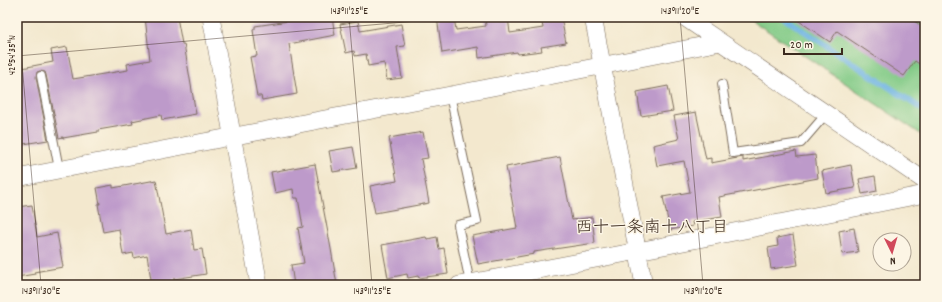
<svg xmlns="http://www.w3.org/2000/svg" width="942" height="302" font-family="Dekko,'Klee One',sans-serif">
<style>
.green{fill:#81ca86;stroke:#5e7a52}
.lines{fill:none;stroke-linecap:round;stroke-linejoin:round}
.stream{stroke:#6cb3e3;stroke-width:6}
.building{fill:#bd9aca}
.lane-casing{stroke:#7b6c5c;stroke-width:10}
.street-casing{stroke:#7b6c5c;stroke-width:18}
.lane{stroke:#fff;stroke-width:8}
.street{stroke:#fff;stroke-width:17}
.ticks{fill:none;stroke:#3b2a1e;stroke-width:1;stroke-opacity:0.45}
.labels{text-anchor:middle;stroke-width:3;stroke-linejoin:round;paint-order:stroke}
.neighbourhood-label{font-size:17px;fill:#3b2a1e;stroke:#fcf5e5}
.neatline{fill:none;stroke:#3b2a1e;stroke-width:1.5}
.ticks-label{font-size:10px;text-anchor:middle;fill:#3b2a1e}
</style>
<rect width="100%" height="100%" fill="#fcf5e5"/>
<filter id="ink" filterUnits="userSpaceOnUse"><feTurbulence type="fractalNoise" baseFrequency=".025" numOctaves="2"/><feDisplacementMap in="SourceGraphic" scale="8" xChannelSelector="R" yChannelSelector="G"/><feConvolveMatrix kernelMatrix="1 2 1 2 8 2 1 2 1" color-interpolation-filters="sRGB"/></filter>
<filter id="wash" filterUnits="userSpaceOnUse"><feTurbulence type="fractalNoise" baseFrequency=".012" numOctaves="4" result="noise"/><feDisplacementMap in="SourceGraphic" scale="16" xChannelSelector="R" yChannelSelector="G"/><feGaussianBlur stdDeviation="0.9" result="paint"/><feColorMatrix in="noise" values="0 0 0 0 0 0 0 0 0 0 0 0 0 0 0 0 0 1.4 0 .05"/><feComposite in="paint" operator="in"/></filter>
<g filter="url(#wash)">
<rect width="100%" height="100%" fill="#f3e8ce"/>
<polygon class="green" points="747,17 925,17 925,137"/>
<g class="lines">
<polyline class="stream" points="783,17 925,111"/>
</g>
<g id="blocks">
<g class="building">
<polygon points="145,17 177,17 182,44 184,44 196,114 162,120 161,115 132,121 133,124 98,130 98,132 63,138 63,137 59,138 46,75 45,72 40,71 37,72 36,77 48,140 17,145 17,69 53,62 51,50 67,47 73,79 128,70 127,64 150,60"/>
<polygon points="316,17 332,17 335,35 289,44 297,94 262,100 261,96 257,96 250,57 257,56 253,30 255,29 255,26"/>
<polygon points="437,17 454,17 456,30 486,26 485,17 508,17 510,33 543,28 541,17 561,17 566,43 541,47 542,51 518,54 517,52 479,58 478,47 442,53"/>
<polygon points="793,17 908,17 925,28 925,68 915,61 904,76 837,31 830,42"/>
<polygon points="358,21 360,31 401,24 405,46 397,47 402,78 387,80 384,63 368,66 366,54 355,56 354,51 346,53 340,24"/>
<polygon points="668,86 673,111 641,116 637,92"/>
<polygon points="696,112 706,159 711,158 711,163 743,157 743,161 796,151 797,157 815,155 818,178 719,197 722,217 692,222 693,226 670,230 663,197 690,192 684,161 657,166 653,145 679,139 674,116"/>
<polygon points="423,132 428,158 421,159 429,203 375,213 370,186 397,181 389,138"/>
<polygon points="353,147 357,168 333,172 329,151"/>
<polygon points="560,157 572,220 592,217 595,243 534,252 534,254 478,264 472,236 517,228 506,167"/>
<polygon points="315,164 331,249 337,285 294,285 291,265 304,263 298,228 303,227 298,198 294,198 293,189 275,193 271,172"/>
<polygon points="851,165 855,188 826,193 822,171"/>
<polygon points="875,176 877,191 862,194 859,179"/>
<polygon points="156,180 166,234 191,229 194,250 202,249 206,274 174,279 174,285 152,285 147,255 134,258 133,253 123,255 119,229 103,232 98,204 100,204 97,188 113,185 113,188"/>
<polygon points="32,205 37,237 57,233 63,267 34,272 35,274 17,277 17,207"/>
<polygon points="854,228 858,252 842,254 839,231"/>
<polygon points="793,235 798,265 771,269 768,248 778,246 777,238"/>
<polygon points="426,237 427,239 437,237 439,249 444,248 448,274 419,278 418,276 408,278 407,274 388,278 382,245"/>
</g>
</g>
</g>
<g filter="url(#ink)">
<use href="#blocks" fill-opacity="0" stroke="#7b6c5c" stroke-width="1"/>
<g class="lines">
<defs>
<g id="lane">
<polyline points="41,76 59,169"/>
<polyline points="722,84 733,153 801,143 826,114"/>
<polyline points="450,95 477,221 458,225 470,283"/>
</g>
<g id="street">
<polyline points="211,17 259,285"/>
<polyline points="593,17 644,285"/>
<polyline points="684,17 925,181"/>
<path d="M 17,178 C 251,132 486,90 720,42"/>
<polyline points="459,285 638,251 925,194"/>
</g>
</defs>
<use href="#lane" class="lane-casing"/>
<use href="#street" class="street-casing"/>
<use href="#lane" class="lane"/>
<use href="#street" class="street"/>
</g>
</g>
<path class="ticks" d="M 18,17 L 41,285M 349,17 L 372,285M 680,17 L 703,285M 17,56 L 462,17"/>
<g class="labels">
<g class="neighbourhood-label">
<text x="652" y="232">西十一条南十八丁目</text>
</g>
</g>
<rect width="942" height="302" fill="none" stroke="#fcf5e5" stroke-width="44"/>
<g transform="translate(892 252) rotate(175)"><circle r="19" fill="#fcf5e5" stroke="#afa495"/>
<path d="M0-3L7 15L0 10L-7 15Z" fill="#d1495b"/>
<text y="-6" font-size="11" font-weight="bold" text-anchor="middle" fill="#3b2a1e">N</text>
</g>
<path d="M784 48v6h58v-6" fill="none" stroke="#3b2a1e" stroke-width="2"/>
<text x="790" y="48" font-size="12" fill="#3b2a1e" stroke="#fcf5e5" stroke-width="3" paint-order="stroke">20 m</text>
<rect x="22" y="22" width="898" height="258" class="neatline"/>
<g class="ticks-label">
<text x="349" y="14">143°11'25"E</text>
<text x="680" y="14">143°11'20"E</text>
<text transform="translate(11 55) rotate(-90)" y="4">42°54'35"N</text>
<text x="41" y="294">143°11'30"E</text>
<text x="372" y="294">143°11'25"E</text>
<text x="703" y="294">143°11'20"E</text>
</g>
</svg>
